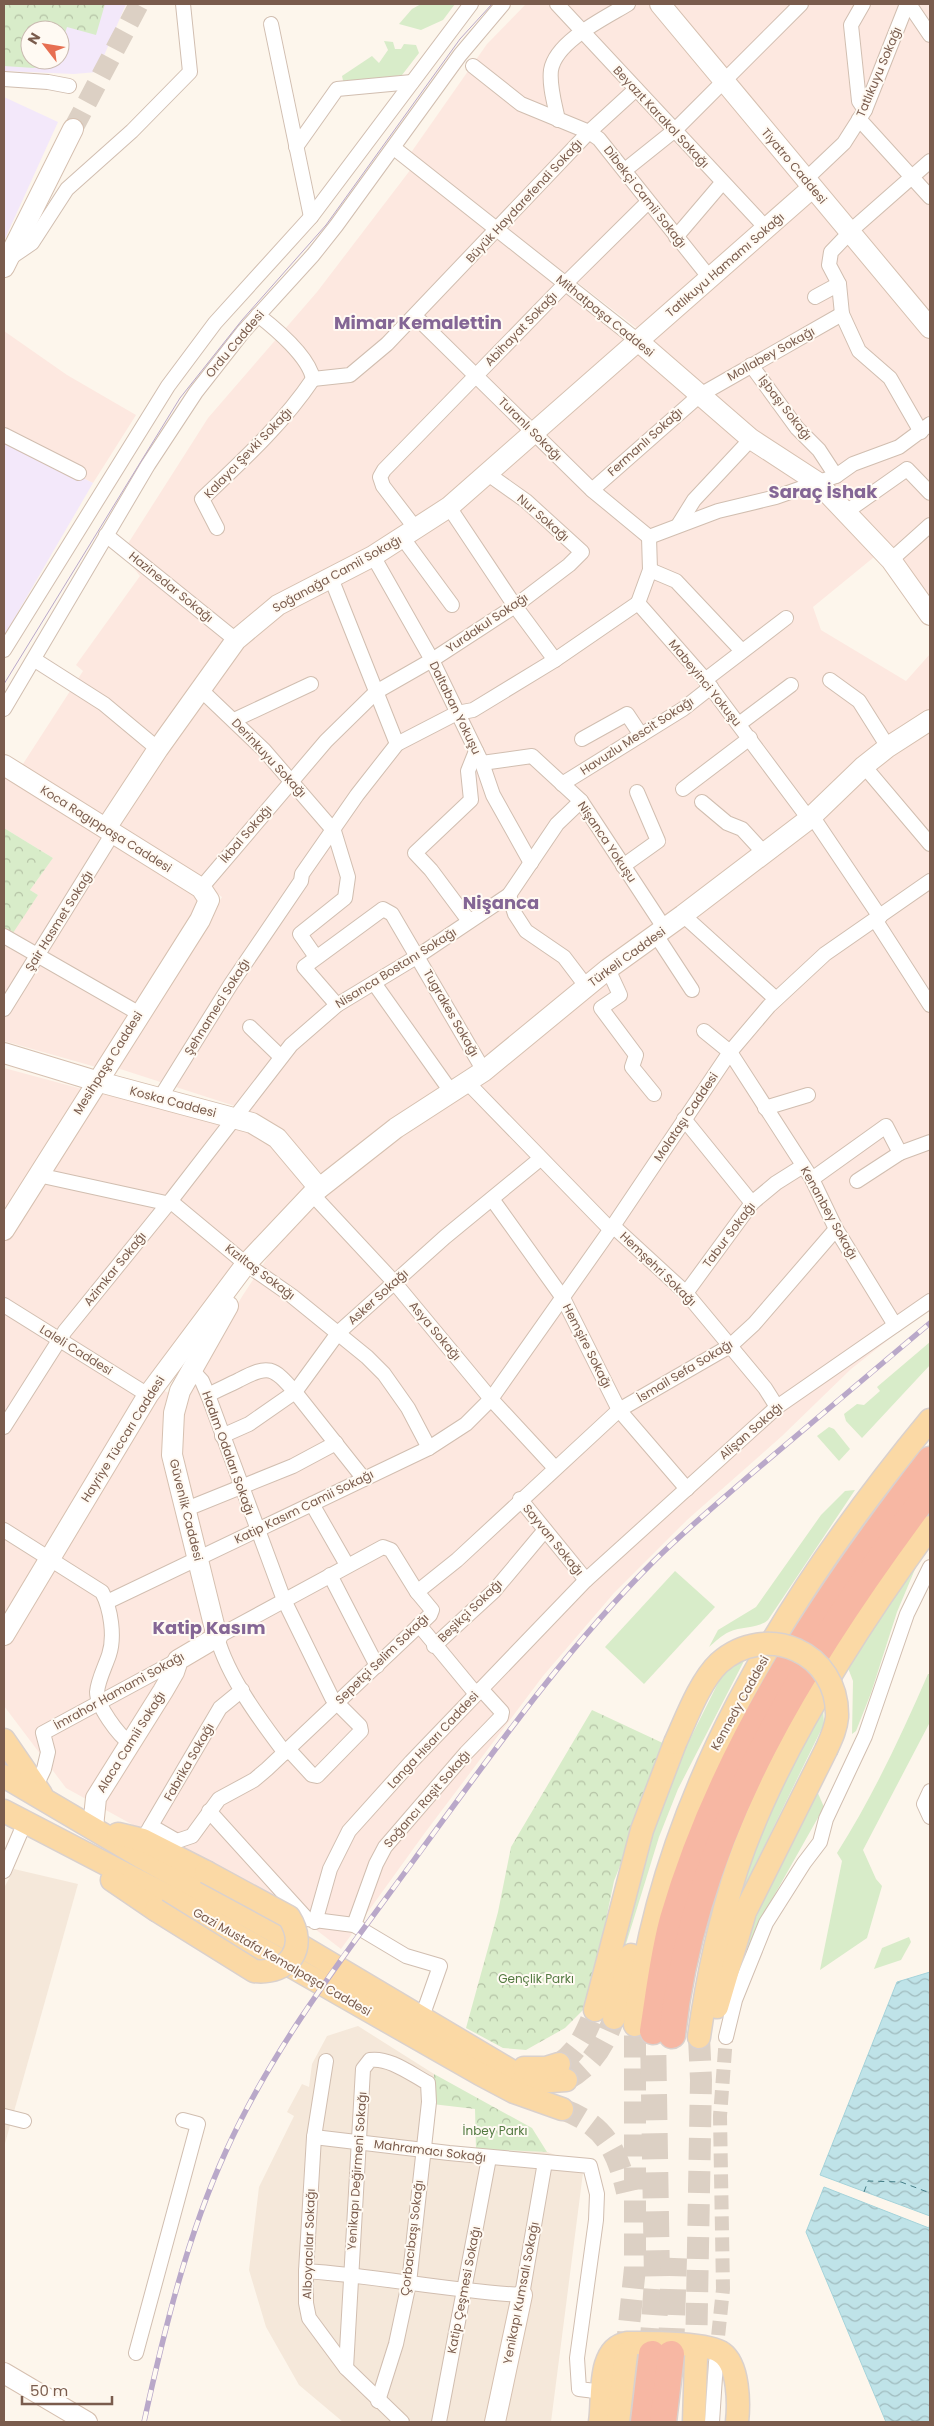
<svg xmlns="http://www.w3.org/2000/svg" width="934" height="2426" font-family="Poppins,sans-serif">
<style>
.residential{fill:#f5e8da}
.commercial{fill:#fde8e0}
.education{fill:#f3e8fa;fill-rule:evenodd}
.grass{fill:#d8ecc9}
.park{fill:url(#park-crowns)}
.water{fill:url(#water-waves);stroke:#a5d3da}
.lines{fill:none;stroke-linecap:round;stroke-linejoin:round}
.ferry{stroke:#437c86;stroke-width:1;stroke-dasharray:6 5;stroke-linecap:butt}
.street-tunnel{stroke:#dcd0c4;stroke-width:14;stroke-dasharray:14 7;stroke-linecap:butt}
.secondary-tunnel{stroke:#dcd0c4;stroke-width:20;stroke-dasharray:20 10;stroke-linecap:butt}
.primary-tunnel{stroke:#dcd0c4;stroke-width:22;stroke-dasharray:22 11;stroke-linecap:butt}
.highway-tunnel{stroke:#dcd0c4;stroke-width:26;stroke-dasharray:26 13;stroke-linecap:butt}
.street-casing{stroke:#d1beb0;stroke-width:16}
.secondary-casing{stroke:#d6c0b0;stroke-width:22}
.primary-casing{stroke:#dad1cd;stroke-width:25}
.highway-casing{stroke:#dad1cd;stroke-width:29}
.street{stroke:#fff;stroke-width:14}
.secondary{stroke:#fff;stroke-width:20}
.primary{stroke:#fbd9a5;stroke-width:22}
.highway{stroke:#f7b7a3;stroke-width:26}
.tram{stroke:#b9a8c9;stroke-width:1}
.rail-casing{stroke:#b9a8c9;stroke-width:5.5}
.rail{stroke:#fffaf3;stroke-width:4;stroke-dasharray:11;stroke-linecap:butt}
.primary-bridge-casing{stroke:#dad1cd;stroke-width:25;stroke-linecap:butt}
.primary-bridge{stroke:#fbd9a5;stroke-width:22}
.labels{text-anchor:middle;stroke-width:4;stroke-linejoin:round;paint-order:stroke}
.street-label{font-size:12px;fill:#7a5c4d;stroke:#fffaf3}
.park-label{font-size:12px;fill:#537a41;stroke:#fffaf3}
.district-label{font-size:18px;font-weight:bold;fill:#846695;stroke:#fffaf3}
</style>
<defs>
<pattern id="park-crowns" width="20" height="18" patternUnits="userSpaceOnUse" patternTransform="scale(1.25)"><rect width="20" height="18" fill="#d8ecc9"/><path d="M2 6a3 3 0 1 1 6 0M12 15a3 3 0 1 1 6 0" fill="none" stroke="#b4c2a5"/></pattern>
<pattern id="water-waves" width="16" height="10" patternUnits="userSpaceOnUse" patternTransform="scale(1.25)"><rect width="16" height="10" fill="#bfe3e8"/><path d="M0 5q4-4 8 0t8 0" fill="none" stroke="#a0bbbe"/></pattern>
</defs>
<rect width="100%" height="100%" fill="#fdf6ec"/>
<g class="residential">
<polygon points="14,1869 78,1884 4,2147 4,1888"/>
<polygon points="358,2026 434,2074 425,2147 547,2152 584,2165 551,2422 343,2422 299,2385 266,2327 249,2270 259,2187 294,2116 287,2112 302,2084 309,2087 312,2064 327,2036"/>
</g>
<g class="commercial">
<polygon points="526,4 652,4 802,182 638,329 410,154 487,44"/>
<polygon points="668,4 930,4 930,320"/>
<polygon points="411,169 626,340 447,504 273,599 106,817 21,767 83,671 76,665 140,576 122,553 208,418 317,292"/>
<polygon points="811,196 930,338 930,608 911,580 749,435 648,339"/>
<polygon points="4,331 67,375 136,415 93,483 4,439"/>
<polygon points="638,348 822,498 879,553 813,607 821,630 906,681 930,654 930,716 809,812 497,1051 325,1177 282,1133 244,1109 114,1067 222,897 119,824 237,653 270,618 342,578"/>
<polygon points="930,727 930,1307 851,1369 782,1436 687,1520 614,1593 543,1676 424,1834 341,1949 271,1895 171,1846 66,1788 4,1706 4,1646 158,1388 180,1398 243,1295 285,1231 354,1172 473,1086"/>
<polygon points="4,774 203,900 96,1067 4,1041 4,928 12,933 38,895 30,890 53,858 4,828"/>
<polygon points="4,1068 82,1089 4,1212"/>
<polygon points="99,1093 262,1132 311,1189 231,1275 146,1379 4,1614 4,1242"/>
</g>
<g class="education">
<path d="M 4,4 L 126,4 L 97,72 L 74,74 L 4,71 ZM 30,30 L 60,30 L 60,60 L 30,60 Z"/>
<polygon points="4,97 58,122 4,241"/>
<polygon points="4,439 93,483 4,636"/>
</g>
<g class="grass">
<polygon points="421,4 455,4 443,20 421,30 399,24 412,9"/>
<polygon points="384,41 393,42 395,49 401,49 404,44 416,45 419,53 402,75 344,85 342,76 372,56 379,63 388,50"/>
<polygon points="930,1342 930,1365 862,1438 846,1421 844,1414 857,1404 864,1405 880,1391 877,1387"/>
<polygon points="829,1427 834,1429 850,1449 839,1461 817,1436"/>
<path d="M 855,1490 L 768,1620 C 758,1629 742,1626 729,1632 C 722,1635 715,1642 709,1647 L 718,1630 L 756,1607 L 821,1515 L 845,1491 Z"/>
<polygon points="921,1555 897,1612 871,1693 856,1731 852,1734 853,1681 848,1668 857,1650"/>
<polygon points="675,1571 715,1607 644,1684 605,1647"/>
<polygon points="744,1661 678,1789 659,1837 613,1986 648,1848 676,1767 721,1677 732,1667"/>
<path d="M 928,1674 L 930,1674 L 930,1722 L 863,1850 L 876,1879 L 882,1886 L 867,1938 L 820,1970 L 842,1861 L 837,1853 C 873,1796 901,1736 928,1674 Z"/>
<polygon points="823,1707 824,1724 755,1865 728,1933 742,1884 769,1812"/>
<path d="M 817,1791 L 824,1807 L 758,1924 L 732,1986 C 751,1917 785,1855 817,1791 Z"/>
<polygon points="909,1937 911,1942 901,1960 874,1969 882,1948"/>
</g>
<g class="park">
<polygon points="4,4 105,4 96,35 67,27 60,48 60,30 30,30 30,60 53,60 34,68 4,66"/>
<polygon points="4,828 53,858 30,890 38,895 13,933 4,928"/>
<polygon points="592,1710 667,1745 614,1881 598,1958 584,2009 565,2028 526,2050 503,2048 466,2028 498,1912 511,1847"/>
<polygon points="434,2074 532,2128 547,2152 476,2149 475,2109 432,2104"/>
</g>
<g class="water">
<polygon points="930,1972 930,2216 820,2175 897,1982"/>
<polygon points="824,2187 929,2228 930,2222 930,2422 886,2422 806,2232"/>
</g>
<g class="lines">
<polyline class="ferry" points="864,2192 868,2181 901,2182 930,2193"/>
<polyline class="street-tunnel" points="716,2356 723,2289 720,2116 726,2037"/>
<polyline class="secondary-tunnel" points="73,129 139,4"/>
<g class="primary-tunnel">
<path d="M 559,2064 C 579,2051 587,2031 595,2010"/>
<path d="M 566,2080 C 592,2066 604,2045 614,2018"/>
<path d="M 562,2109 C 605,2125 617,2150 627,2192"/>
<polyline points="626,2354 635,2268 635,2025"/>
<polyline points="696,2358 701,2080 699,2037"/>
</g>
<g class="highway-tunnel">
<polyline points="652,2354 657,2280 653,2031"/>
<polyline points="671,2354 674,2258"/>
</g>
<defs>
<g id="street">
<polyline points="557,4 767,229"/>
<polyline points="863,4 851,25 859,101 865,110"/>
<polyline points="909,4 930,35"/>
<polyline points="271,24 311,217"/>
<polyline points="473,66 521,104 589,132 599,139 709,277"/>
<polyline points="4,79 48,82 69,86"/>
<polyline points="859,119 930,197"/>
<path d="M 558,120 C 555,105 549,86 551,70 C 556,41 605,18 628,4"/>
<polyline points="296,147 337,89 412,82"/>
<polyline points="394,148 638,341"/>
<polyline points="625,170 675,130 801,4"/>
<polyline points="805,180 844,143 865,110 907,4"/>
<polyline points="676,237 722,183"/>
<polyline points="10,258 32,243 67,189 132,131 190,72 183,4"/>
<polyline points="815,297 839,284"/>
<path d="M 258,315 C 276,329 309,357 313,379"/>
<polyline points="415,316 592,490 649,537"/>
<polyline points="751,365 797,428 819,450 836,476"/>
<polyline points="313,379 350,375 387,344 589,132 636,89"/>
<polyline points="921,432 890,378 859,351 842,314 839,284 829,265 831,252 855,227 930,161"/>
<polyline points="4,435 79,473"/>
<polyline points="592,490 700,395 842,314"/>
<polyline points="449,507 515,606 555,660"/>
<polyline points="846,512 907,469 930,493"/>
<polyline points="679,524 694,500 751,439"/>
<path d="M 217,528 L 202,499 C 242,461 282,425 313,379"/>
<polyline points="416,529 383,486 380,477 384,470 570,279 648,202"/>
<polyline points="106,535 236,640"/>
<polyline points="402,537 452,605"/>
<polyline points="649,537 650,570 638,603 703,677 809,819"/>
<polyline points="649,537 718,511 776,497 836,476 853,464 899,447 930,424"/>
<polyline points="373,556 432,660 482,763 493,795 531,863"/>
<polyline points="891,560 930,525"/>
<polyline points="650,570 676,581 742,651"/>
<polyline points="331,578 397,744"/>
<polyline points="4,650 168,386 215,323 311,217 471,4"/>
<polyline points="35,660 104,704 158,749"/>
<polyline points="705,680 786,618"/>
<polyline points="830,680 859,701 888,747"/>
<polyline points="200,689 264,750 334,831 348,877 345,898 300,934 316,957"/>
<polyline points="4,709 148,465 196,392 243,332 313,255 336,226 460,55 503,4"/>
<polyline points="234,720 311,684"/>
<polyline points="739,724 791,685"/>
<polyline points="582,739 627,714 641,735"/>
<polyline points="482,763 532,756 581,801 665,929"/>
<polyline points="864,766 930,844"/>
<polyline points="562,784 683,709 711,687"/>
<polyline points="683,789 750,738"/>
<polyline points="702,802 727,823 742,829 765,854"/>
<polyline points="812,816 880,917"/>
<polyline points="623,866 658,841 637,792"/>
<polyline points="201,888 326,741 376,692 432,660 515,606 569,565 582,552 526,501 488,474"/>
<polyline points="509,895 515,914 526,931 564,957 586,986"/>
<polyline points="683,915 776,999"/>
<polyline points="469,921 431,870 415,853 471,800 468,771 476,751"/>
<polyline points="876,921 930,1005"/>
<polyline points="656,935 692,990"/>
<polyline points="4,936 140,1014"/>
<polyline points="608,969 620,995 601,1008 636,1055 632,1067 654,1094"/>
<polyline points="374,983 452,1093"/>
<polyline points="337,1005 304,967 383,909 392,914 484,1071"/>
<polyline points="4,1009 113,833"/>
<polyline points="250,1027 281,1057"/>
<polyline points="704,1031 730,1052 812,1179 836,1229 895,1325"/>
<polyline points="467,1082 611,1230"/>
<polyline points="160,1098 231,984 301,881 302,874 357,795 397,744 457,713 473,710 555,660 638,603"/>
<polyline points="765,1108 808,1095"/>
<polyline points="684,1119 752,1203"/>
<polyline points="38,1175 175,1205 246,1264 292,1296 367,1357 384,1374 408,1408 429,1448"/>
<polyline points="812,1179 886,1126 900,1153 930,1142"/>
<polyline points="857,1181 900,1153"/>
<polyline points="312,1194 394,1282 491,1399 555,1468"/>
<polyline points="492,1199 563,1298 619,1410 687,1489"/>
<polyline points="613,1226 686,1293 765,1388 777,1407"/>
<polyline points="686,1293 752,1203 776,1183 803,1166"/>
<polyline points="4,1305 148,1395"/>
<polyline points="191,1369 202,1381 208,1395 284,1600 332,1698 360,1726 361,1731 317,1776 312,1775 289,1750"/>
<path d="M 208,1395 C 218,1390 229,1385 239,1380 C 269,1364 273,1367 295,1392 L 364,1479"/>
<polyline points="4,1427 65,1331 172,1199 291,1045 337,1005 418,956 509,895 557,824 581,801"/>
<polyline points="222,1436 249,1424 295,1392 338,1333 445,1237 540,1159"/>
<polyline points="520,1499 586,1580"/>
<polyline points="312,1504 347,1565"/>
<polyline points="184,1510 293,1466 336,1443"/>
<path d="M 4,1530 L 102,1592 C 111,1609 115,1637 109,1655 C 105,1667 98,1680 97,1692 C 97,1706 118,1735 130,1743"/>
<polyline points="330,1575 377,1666"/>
<polyline points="107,1602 429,1448 466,1424 491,1399 613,1226 730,1052 769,1006 825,954 930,881"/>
<polyline points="419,1625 476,1694"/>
<polyline points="434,1646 494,1591 545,1530"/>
<path d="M 285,1753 C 260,1720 228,1677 217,1637 L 383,1547 L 391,1550 L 417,1592"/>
<polyline points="36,1786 44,1769 48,1752 43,1733 178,1660"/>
<polyline points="930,1791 924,1804 930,1817"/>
<polyline points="209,1811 307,1919 354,1925 406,1956 440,1966 422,2017"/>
<polyline points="151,1826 177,1841 192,1836 219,1799 254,1780 267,1769 430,1615 432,1610 417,1592 457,1560 619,1410 730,1346 754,1324 836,1229"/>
<polyline points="146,1834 220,1708 242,1690"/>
<polyline points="4,1871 25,1822"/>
<polyline points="315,1922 330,1869 349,1831 411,1762 586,1580 777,1407 930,1301"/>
<polyline points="354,1925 376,1864 385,1847 466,1753 501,1717 502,1712 481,1689"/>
<polyline points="726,2037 735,2000 766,1923 804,1863 820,1842 826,1819 865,1736 907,1614 930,1567"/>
<polyline points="326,2061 314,2137 306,2271 306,2303 309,2318 346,2368 402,2422"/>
<polyline points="4,2116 24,2121"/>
<polyline points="314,2137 449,2153 590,2166 597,2194 596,2220 577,2358 579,2389 603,2392"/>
<path d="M 306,2271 C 378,2276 449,2291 522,2295 L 545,2162"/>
<polyline points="136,2353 198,2124 183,2120"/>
<path d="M 346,2368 L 363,2069 L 370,2060 C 389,2057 411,2074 428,2083 L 429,2102 L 409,2283 L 396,2344 L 378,2401"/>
<polyline points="439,2422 489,2158"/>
<polyline points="712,2422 716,2362"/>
</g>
<g id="secondary">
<polyline points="660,4 930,328"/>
<polyline points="4,267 73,129"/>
<polyline points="638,341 751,439 817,482 891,560 930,615"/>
<polyline points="4,765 201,888 209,900 200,920 4,1230"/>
<polyline points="106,828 158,749 236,640 278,605 373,556 449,507 812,188"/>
<polyline points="4,1053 96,1081 252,1123 277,1138 319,1188"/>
<polyline points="4,1635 148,1395 246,1264 312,1194 396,1128 484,1071 608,969 683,915 809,819 864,766 888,747 930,720"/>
<polyline points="93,1827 96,1798 163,1691 174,1672 178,1660 217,1637 172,1455 174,1413 180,1391 228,1306"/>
<polyline points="4,2373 87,2422"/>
<polyline points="495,2422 522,2295"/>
</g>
<g id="primary">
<polyline points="4,1740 41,1794"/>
<polyline points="4,1776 143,1858 301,1946 523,2078 536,2082 566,2080"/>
<polyline points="4,1811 177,1901 480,2074 514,2092 562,2109"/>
<polyline points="118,1834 143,1840 206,1872"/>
<polyline points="112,1880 156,1910"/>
<polyline points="717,2007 745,1912 826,1750"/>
<polyline points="595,2010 642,1830 675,1743"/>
<polyline points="614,2018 631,1955"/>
<path d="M 635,2025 C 660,1798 787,1593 930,1420"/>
<path d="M 699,2037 C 707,1980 719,1923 737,1868 C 776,1752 858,1626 930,1527"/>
<polyline points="524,2068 546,2068 559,2064"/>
<path d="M 600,2422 C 604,2399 596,2349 627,2343 C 647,2343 708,2342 722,2353 C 739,2365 739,2404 737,2422"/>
<polyline points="618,2422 626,2354"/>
<polyline points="694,2422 696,2358"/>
</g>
<g id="highway">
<path d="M 653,2031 C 659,1993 663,1955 673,1919 C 722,1750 823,1598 930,1460"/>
<path d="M 672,2035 C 694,1830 809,1651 930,1490"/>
<polyline points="644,2422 652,2354"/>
<polyline points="663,2422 671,2354"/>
</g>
</defs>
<use href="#street" class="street-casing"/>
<use href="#secondary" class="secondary-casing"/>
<use href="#primary" class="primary-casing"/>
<use href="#highway" class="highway-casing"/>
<use href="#street" class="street"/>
<use href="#secondary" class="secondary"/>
<use href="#primary" class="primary"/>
<use href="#highway" class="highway"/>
<polyline class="tram" points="4,684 180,398 242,320 326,225 460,39 492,4"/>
<defs>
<path id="rail" d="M 144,2422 C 164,2331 187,2236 226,2151 C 274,2045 346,1953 414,1860 C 489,1758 562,1653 652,1563 C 683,1532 717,1504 750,1475 C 810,1424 870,1374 930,1323"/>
</defs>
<use href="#rail" class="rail-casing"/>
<use href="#rail" class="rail"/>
<defs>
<g id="primary-bridge">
<path d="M 675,1743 C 686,1719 700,1681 719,1663 C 766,1621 839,1652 837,1717 C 836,1729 831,1739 826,1750"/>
<path d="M 156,1910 L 254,1971 C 290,1975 308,1947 289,1917 L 206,1872"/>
</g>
</defs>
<use href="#primary-bridge" class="primary-bridge-casing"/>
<use href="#primary-bridge" class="primary-bridge"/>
</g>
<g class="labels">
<g class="street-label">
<text transform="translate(879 72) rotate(-67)" y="4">Tatlıkuyu Sokağı</text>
<text transform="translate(661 117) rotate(47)" y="4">Beyazıt Karakol Sokağı</text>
<text transform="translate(794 166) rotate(50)" y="4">Tiyatro Caddesi</text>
<text transform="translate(645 197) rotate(52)" y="4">Dibekçi Camii Sokağı</text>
<text transform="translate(524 201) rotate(-47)" y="4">Büyük Haydarefendi Sokağı</text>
<text transform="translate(725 265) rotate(-41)" y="4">Tatlıkuyu Hamamı Sokağı</text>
<text transform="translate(605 316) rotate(39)" y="4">Mithatpaşa Caddesi</text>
<text transform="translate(521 329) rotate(-46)" y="4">Abihayat Sokağı</text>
<text transform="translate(235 344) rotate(-50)" y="4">Ordu Caddesi</text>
<text transform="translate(771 354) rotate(-29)" y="4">Mollabey Sokağı</text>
<text transform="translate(785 408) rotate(52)" y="4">İşbaşı Sokağı</text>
<text transform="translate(530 429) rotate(45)" y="4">Turanlı Sokağı</text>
<text transform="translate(645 442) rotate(-42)" y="4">Fermanlı Sokağı</text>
<text transform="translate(248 453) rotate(-46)" y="4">Kalaycı Şevki Sokağı</text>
<text transform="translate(543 518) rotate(41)" y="4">Nur Sokağı</text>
<text transform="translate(337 574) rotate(-29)" y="4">Soğanağa Camii Sokağı</text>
<text transform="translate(171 587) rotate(39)" y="4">Hazinedar Sokağı</text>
<text transform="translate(487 623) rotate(-34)" y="4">Yurdakul Sokağı</text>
<text transform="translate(705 683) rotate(51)" y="4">Mabeyinci Yokuşu</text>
<text transform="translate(455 708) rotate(64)" y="4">Daltaban Yokuşu</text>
<text transform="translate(637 736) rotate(-33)" y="4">Havuzlu Mescit Sokağı</text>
<text transform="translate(269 758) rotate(47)" y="4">Derinkuyu Sokağı</text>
<text transform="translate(106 829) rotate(32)" y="4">Koca Ragıppaşa Caddesi</text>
<text transform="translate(246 834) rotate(-49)" y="4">İkbal Sokağı</text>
<text transform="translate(607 842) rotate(56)" y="4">Nişanca Yokuşu</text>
<text transform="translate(59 921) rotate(-58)" y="4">Şair Hasmet Sokağı</text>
<text transform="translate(627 957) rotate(-36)" y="4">Türkeli Caddesi</text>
<text transform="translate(396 968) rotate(-32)" y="4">Nisanca Bostanı Sokağı</text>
<text transform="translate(217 1007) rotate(-58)" y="4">Şehnameci Sokağı</text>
<text transform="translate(451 1013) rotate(60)" y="4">Tugrakes Sokağı</text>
<text transform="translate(108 1063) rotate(-58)" y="4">Mesihpaşa Caddesi</text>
<text transform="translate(173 1102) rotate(15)" y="4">Koska Caddesi</text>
<text transform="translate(686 1117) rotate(-56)" y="4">Molataşı Caddesi</text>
<text transform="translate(829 1213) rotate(61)" y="4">Kenanbey Sokağı</text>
<text transform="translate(729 1235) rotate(-53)" y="4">Tabur Sokağı</text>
<text transform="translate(115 1269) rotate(-51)" y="4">Azimkar Sokağı</text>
<text transform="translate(658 1269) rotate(44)" y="4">Hemşehri Sokağı</text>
<text transform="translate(260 1272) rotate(37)" y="4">Kızıltaş Sokağı</text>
<text transform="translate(378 1297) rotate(-42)" y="4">Asker Sokağı</text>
<text transform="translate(435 1331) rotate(50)" y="4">Asya Sokağı</text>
<text transform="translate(587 1346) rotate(63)" y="4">Hemşire Sokağı</text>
<text transform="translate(76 1350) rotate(32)" y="4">Laleli Caddesi</text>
<text transform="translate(685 1371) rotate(-31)" y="4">İsmail Sefa Sokağı</text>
<text transform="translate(751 1431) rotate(-41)" y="4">Alişan Sokağı</text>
<text transform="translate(123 1439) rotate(-58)" y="4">Hayriye Tüccarı Caddesi</text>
<text transform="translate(228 1453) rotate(70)" y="4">Hadım Odaları Sokağı</text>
<text transform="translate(304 1507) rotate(-26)" y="4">Katip Kasım Camii Sokağı</text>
<text transform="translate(186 1510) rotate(76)" y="4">Güvenlik Caddesi</text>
<text transform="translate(553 1540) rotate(51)" y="4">Sayvan Sokağı</text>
<text transform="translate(470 1611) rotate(-44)" y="4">Beşikçi Sokağı</text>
<text transform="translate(382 1659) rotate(-44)" y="4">Sepetçi Selim Sokağı</text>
<text transform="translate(119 1691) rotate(-29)" y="4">İmrahor Hamami Sokağı</text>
<text transform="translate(740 1703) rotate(-61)" y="4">Kennedy Caddesi</text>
<text transform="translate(433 1740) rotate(-47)" y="4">Langa Hısarı Caddesi</text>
<text transform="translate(131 1742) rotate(-58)" y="4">Alaca Camii Sokağı</text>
<text transform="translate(189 1762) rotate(-60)" y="4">Fabrika Sokağı</text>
<text transform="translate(427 1799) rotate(-49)" y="4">Soğancı Raşit Sokağı</text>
<text transform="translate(282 1962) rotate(30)" y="4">Gazi Mustafa Kemalpaşa Caddesi</text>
<text transform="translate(430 2151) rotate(7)" y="4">Mahramacı Sokağı</text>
<text transform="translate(357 2171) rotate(-86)" y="4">Yenikapı Değirmeni Sokağı</text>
<text transform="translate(412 2238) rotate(-83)" y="4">Çorbacıbaşı Sokağı</text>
<text transform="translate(309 2244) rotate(-88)" y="4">Alboyacılar Sokağı</text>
<text transform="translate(464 2290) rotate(-79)" y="4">Katip Çeşmesi Sokağı</text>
<text transform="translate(521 2293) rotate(-79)" y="4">Yenikapı Kumsalı Sokağı</text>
</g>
<g class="park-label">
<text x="536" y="1983">Gençlik Parkı</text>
<text x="495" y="2135">İnbey Parkı</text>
</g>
<g class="district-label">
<text x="418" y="329">Mimar Kemalettin</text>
<text x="823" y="498">Saraç İshak</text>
<text x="501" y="909">Nişanca</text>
<text x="209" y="1634">Katip Kasım</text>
</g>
</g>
<rect width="934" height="2426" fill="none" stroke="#7a5c4d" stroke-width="10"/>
<g transform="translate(45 45) rotate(301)"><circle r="24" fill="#fffaf3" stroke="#cabbb1"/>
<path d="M0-4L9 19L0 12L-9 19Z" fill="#e76f51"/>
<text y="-8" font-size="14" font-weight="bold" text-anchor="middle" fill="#7a5c4d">N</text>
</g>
<path d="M22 2396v8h90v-8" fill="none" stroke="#7a5c4d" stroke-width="2.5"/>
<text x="30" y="2396" font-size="15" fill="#7a5c4d" stroke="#fffaf3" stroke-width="4" paint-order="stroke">50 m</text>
</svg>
